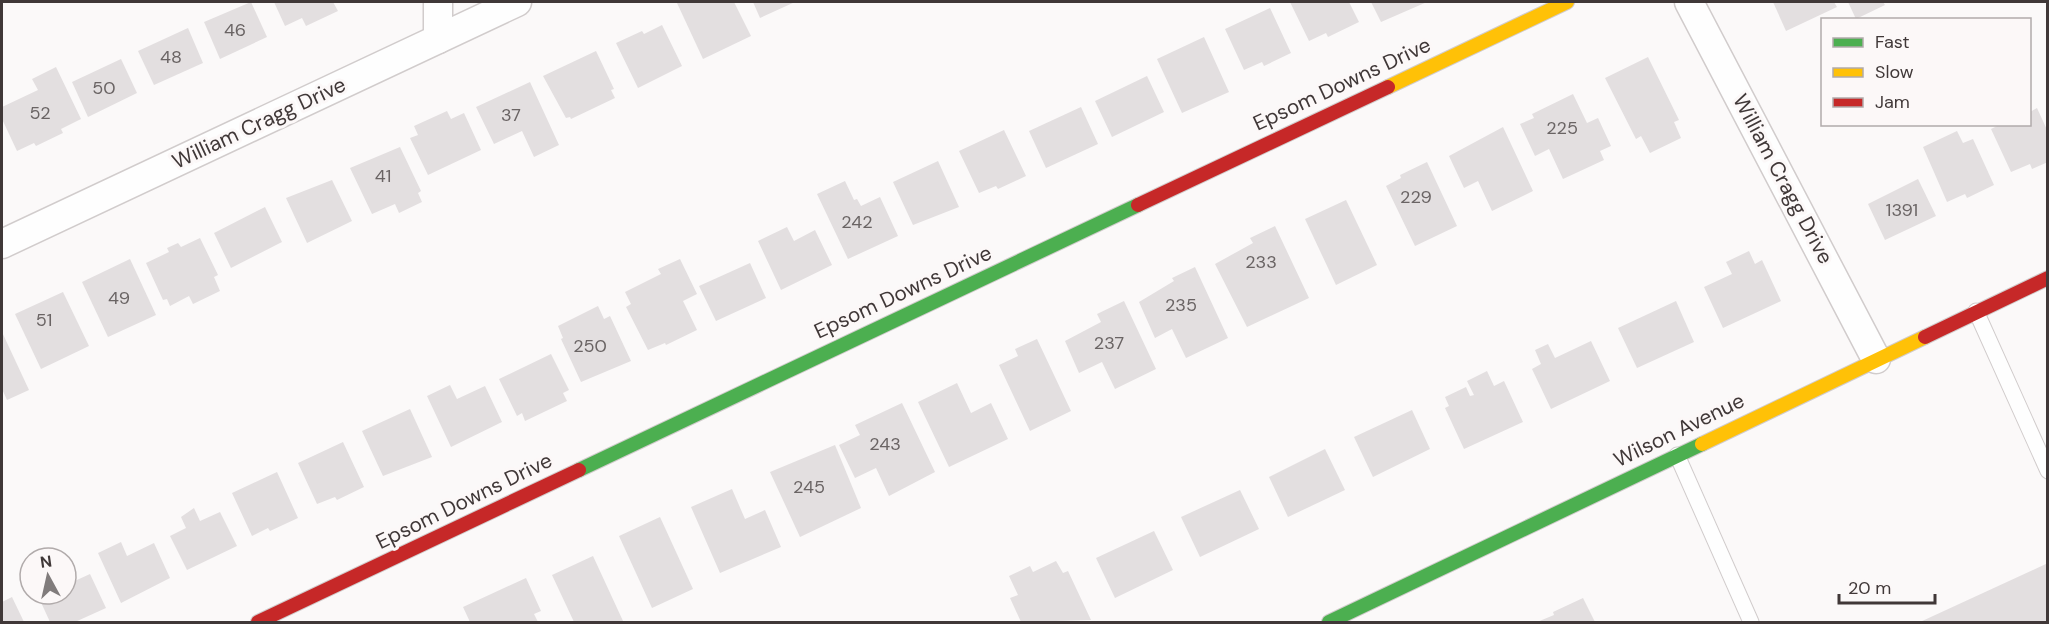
<svg xmlns="http://www.w3.org/2000/svg" width="2049" height="624" font-family="'DM Sans',sans-serif">
<style>
.building{fill:#e3dfe0}
.lines{fill:none;stroke-linecap:round;stroke-linejoin:round}
.lane-casing{stroke:#d1cccc;stroke-width:17}
.street-casing{stroke:#d1cccc;stroke-width:31}
.fast-casing{stroke:#d1cccc;stroke-width:16}
.slow-casing{stroke:#d1cccc;stroke-width:16}
.jam-casing{stroke:#d1cccc;stroke-width:16}
.lane{stroke:#fefefe;stroke-width:15}
.street{stroke:#fefefe;stroke-width:28}
.fast{stroke:#4caf50;stroke-width:14}
.slow{stroke:#ffc107;stroke-width:14}
.jam{stroke:#c62828;stroke-width:14}
.labels{text-anchor:middle;stroke-width:6;stroke-linejoin:round;paint-order:stroke}
.number-label{font-size:18px;fill:#6a6464}
.street-label{font-size:21px;fill:#403838;stroke:#fcf8f8}
</style>
<rect width="100%" height="100%" fill="#fbf9f9"/>
<g class="building">
<polygon points="251,2 267,37 220,59 204,22"/>
<polygon points="274,2 333,2 338,11 306,26 302,18 285,26"/>
<polygon points="734,2 751,36 703,59 677,3"/>
<polygon points="753,2 795,2 760,18"/>
<polygon points="1290,2 1349,2 1359,22 1328,37 1326,33 1309,41"/>
<polygon points="1371,2 1427,2 1381,22"/>
<polygon points="1773,2 1834,2 1837,7 1786,31"/>
<polygon points="1848,2 1883,2 1885,5 1856,19"/>
<polygon points="1270,8 1291,53 1264,66 1262,62 1244,70 1225,29"/>
<polygon points="662,25 682,66 638,88 616,43 642,31 644,34"/>
<polygon points="188,28 203,63 154,85 138,51"/>
<polygon points="1204,37 1229,92 1182,113 1157,59"/>
<polygon points="596,51 614,89 611,90 615,98 571,119 570,117 566,118 543,76"/>
<polygon points="1648,57 1679,120 1674,122 1681,138 1650,153 1641,136 1636,139 1605,78"/>
<polygon points="121,59 137,93 88,117 72,82"/>
<polygon points="56,67 81,119 61,129 63,133 36,146 34,143 17,151 2,119 2,107 38,90 32,79"/>
<polygon points="1147,76 1164,112 1112,137 1095,101"/>
<polygon points="530,82 559,145 534,157 522,131 494,144 476,107"/>
<polygon points="1573,94 1587,123 1598,118 1611,146 1600,151 1604,160 1563,179 1549,149 1535,156 1520,124 1534,118 1532,114"/>
<polygon points="1081,107 1098,144 1046,168 1029,131"/>
<polygon points="2037,108 2048,132 2048,162 2032,169 2030,164 2011,172 1991,129 2001,124 2030,124 2030,112"/>
<polygon points="447,111 451,119 464,113 481,150 428,175 410,138 418,135 414,126"/>
<polygon points="1503,127 1533,191 1492,211 1478,181 1464,188 1449,156"/>
<polygon points="1004,130 1026,176 998,189 996,186 979,193 959,151"/>
<polygon points="1957,131 1963,143 1973,139 1994,185 1967,198 1965,194 1947,202 1923,147"/>
<polygon points="400,147 421,191 418,193 422,202 399,213 395,204 372,214 350,168"/>
<polygon points="938,161 959,207 913,225 893,182"/>
<polygon points="1427,162 1457,226 1415,246 1386,186 1401,178 1400,175"/>
<polygon points="1918,179 1936,216 1885,240 1868,204"/>
<polygon points="332,180 352,221 307,243 286,198"/>
<polygon points="845,181 854,200 857,199 861,206 880,197 898,236 848,259 817,194"/>
<polygon points="1346,200 1377,265 1336,285 1305,219"/>
<polygon points="265,207 282,242 231,268 214,233"/>
<polygon points="1275,226 1309,298 1247,327 1215,264 1253,243 1250,238"/>
<polygon points="787,227 794,241 815,230 832,265 781,290 758,241"/>
<polygon points="200,238 218,275 214,277 220,291 193,304 189,296 170,306 167,299 163,300 146,263 169,252 167,248 178,243 181,247"/>
<polygon points="1749,251 1755,264 1762,260 1781,301 1723,328 1704,287 1732,274 1726,262"/>
<polygon points="130,259 156,315 108,337 82,282"/>
<polygon points="680,259 697,294 683,301 697,330 666,345 665,343 648,350 626,307 631,304 625,292 661,274 658,269"/>
<polygon points="750,263 766,298 716,321 699,286"/>
<polygon points="1195,267 1228,338 1186,358 1172,329 1155,338 1139,302 1174,281 1172,278"/>
<polygon points="63,292 89,346 41,369 15,314"/>
<polygon points="1124,301 1156,369 1115,389 1102,362 1079,373 1065,341 1101,322 1097,314"/>
<polygon points="1676,301 1694,342 1637,368 1618,328"/>
<polygon points="598,306 604,319 610,316 631,361 581,382 561,339 563,338 558,326"/>
<polygon points="2,332 29,390 7,400 2,389"/>
<polygon points="1037,339 1071,411 1030,431 999,365 1018,356 1015,349"/>
<polygon points="1591,341 1610,381 1551,409 1532,369 1541,364 1535,350 1548,344 1555,358"/>
<polygon points="551,354 569,390 563,393 567,401 525,421 522,413 517,416 499,379"/>
<polygon points="1487,371 1494,386 1504,381 1523,422 1464,449 1445,408 1449,406 1445,397 1466,387 1470,396 1474,395 1467,381"/>
<polygon points="957,383 971,413 991,403 1008,439 949,467 918,402"/>
<polygon points="450,385 457,399 485,386 502,422 451,447 427,396"/>
<polygon points="902,403 935,472 889,496 876,468 855,478 839,445 860,435 855,425"/>
<polygon points="410,409 432,457 383,476 362,431"/>
<polygon points="1412,410 1430,449 1373,477 1354,437"/>
<polygon points="343,442 364,487 337,500 335,497 317,504 298,463"/>
<polygon points="835,445 861,508 800,537 770,472"/>
<polygon points="1325,449 1345,490 1288,517 1269,477"/>
<polygon points="277,472 298,518 270,531 268,528 252,536 232,493"/>
<polygon points="732,489 745,519 765,510 781,547 720,573 691,507"/>
<polygon points="1240,490 1259,529 1200,557 1181,517"/>
<polygon points="194,508 200,521 220,512 237,546 187,570 170,536 186,528 181,517"/>
<polygon points="660,517 693,589 652,608 619,536"/>
<polygon points="1154,531 1173,570 1115,598 1096,558"/>
<polygon points="121,542 127,556 154,543 170,578 121,603 98,553"/>
<polygon points="593,556 623,621 620,622 574,622 552,575"/>
<polygon points="1056,561 1063,573 1068,571 1091,620 1021,622 1010,598 1018,595 1009,576 1030,566 1033,572"/>
<polygon points="2048,563 2048,622 1920,622"/>
<polygon points="90,574 106,608 75,622 50,622 39,598 47,594 66,594 66,585"/>
<polygon points="526,578 541,611 534,614 538,622 470,622 463,607"/>
<polygon points="12,597 24,622 2,622 2,602"/>
<polygon points="1583,598 1595,622 1537,622 1554,615 1553,612"/>
</g>
<g class="lines">
<defs>
<g id="lane">
<polyline points="1976,311 2048,471"/>
<polyline points="1677,455 1751,622"/>
</g>
<g id="street">
<polyline points="1689,2 1876,359"/>
<polyline points="438,39 438,2"/>
<polyline points="2,244 517,2"/>
</g>
<g id="fast">
<polyline points="579,470 1138,205"/>
<polyline points="1329,622 1702,444"/>
</g>
<g id="slow">
<polyline points="1388,87 1567,2"/>
<polyline points="1702,444 1925,337"/>
</g>
<g id="jam">
<polyline points="1138,205 1388,87"/>
<polyline points="1925,337 2048,278"/>
<polyline points="258,622 579,470"/>
</g>
</defs>
<use href="#lane" class="lane-casing"/>
<use href="#street" class="street-casing"/>
<use href="#fast" class="fast-casing"/>
<use href="#slow" class="slow-casing"/>
<use href="#jam" class="jam-casing"/>
<use href="#lane" class="lane"/>
<use href="#street" class="street"/>
<use href="#fast" class="fast"/>
<use href="#slow" class="slow"/>
<use href="#jam" class="jam"/>
</g>
<g class="labels">
<g class="number-label">
<text x="235" y="36">46</text>
<text x="171" y="63">48</text>
<text x="104" y="94">50</text>
<text x="40" y="119">52</text>
<text x="511" y="121">37</text>
<text x="1562" y="134">225</text>
<text x="383" y="182">41</text>
<text x="1416" y="203">229</text>
<text x="1902" y="216">1391</text>
<text x="857" y="228">242</text>
<text x="1261" y="268">233</text>
<text x="119" y="304">49</text>
<text x="1181" y="311">235</text>
<text x="44" y="326">51</text>
<text x="1109" y="349">237</text>
<text x="590" y="352">250</text>
<text x="885" y="450">243</text>
<text x="809" y="493">245</text>
</g>
<g class="street-label">
<text transform="translate(1342 84) rotate(-25)" y="7">Epsom Downs Drive</text>
<text transform="translate(259 123) rotate(-25)" y="7">William Cragg Drive</text>
<text transform="translate(1783 179) rotate(62)" y="7">William Cragg Drive</text>
<text transform="translate(903 292) rotate(-25)" y="7">Epsom Downs Drive</text>
<text transform="translate(1679 430) rotate(-26)" y="7">Wilson Avenue</text>
<text transform="translate(464 501) rotate(-26)" y="7">Epsom Downs Drive</text>
</g>
</g>
<rect width="2049" height="624" fill="none" stroke="#403838" stroke-width="6"/>
<rect x="1821" y="18" width="210" height="108" fill="#fcf8f8" stroke="#b1abab" stroke-width="1.5"/>
<rect x="1833" y="38" width="30" height="9" fill="#4caf50" stroke="#b1abab" stroke-width="1.5"/>
<text x="1875" y="48" font-size="18" fill="#403838">Fast</text>
<rect x="1833" y="68" width="30" height="9" fill="#ffc107" stroke="#b1abab" stroke-width="1.5"/>
<text x="1875" y="78" font-size="18" fill="#403838">Slow</text>
<rect x="1833" y="98" width="30" height="9" fill="#c62828" stroke="#b1abab" stroke-width="1.5"/>
<text x="1875" y="108" font-size="18" fill="#403838">Jam</text>
<g transform="translate(48 576) rotate(352)"><circle r="28" fill="#fcf8f8" stroke="#b1abab" stroke-width="1.5"/>
<path d="M0-4.5L10 22L0 15L-10 22Z" fill="#817c7c"/>
<text y="-9" font-size="16" font-weight="bold" text-anchor="middle" fill="#403838">N</text>
</g>
<path d="M1839 594v9h96v-9" fill="none" stroke="#403838" stroke-width="3"/>
<text x="1848" y="594" font-size="18" fill="#403838" stroke="#fcf8f8" stroke-width="4.5" paint-order="stroke">20 m</text>
</svg>
